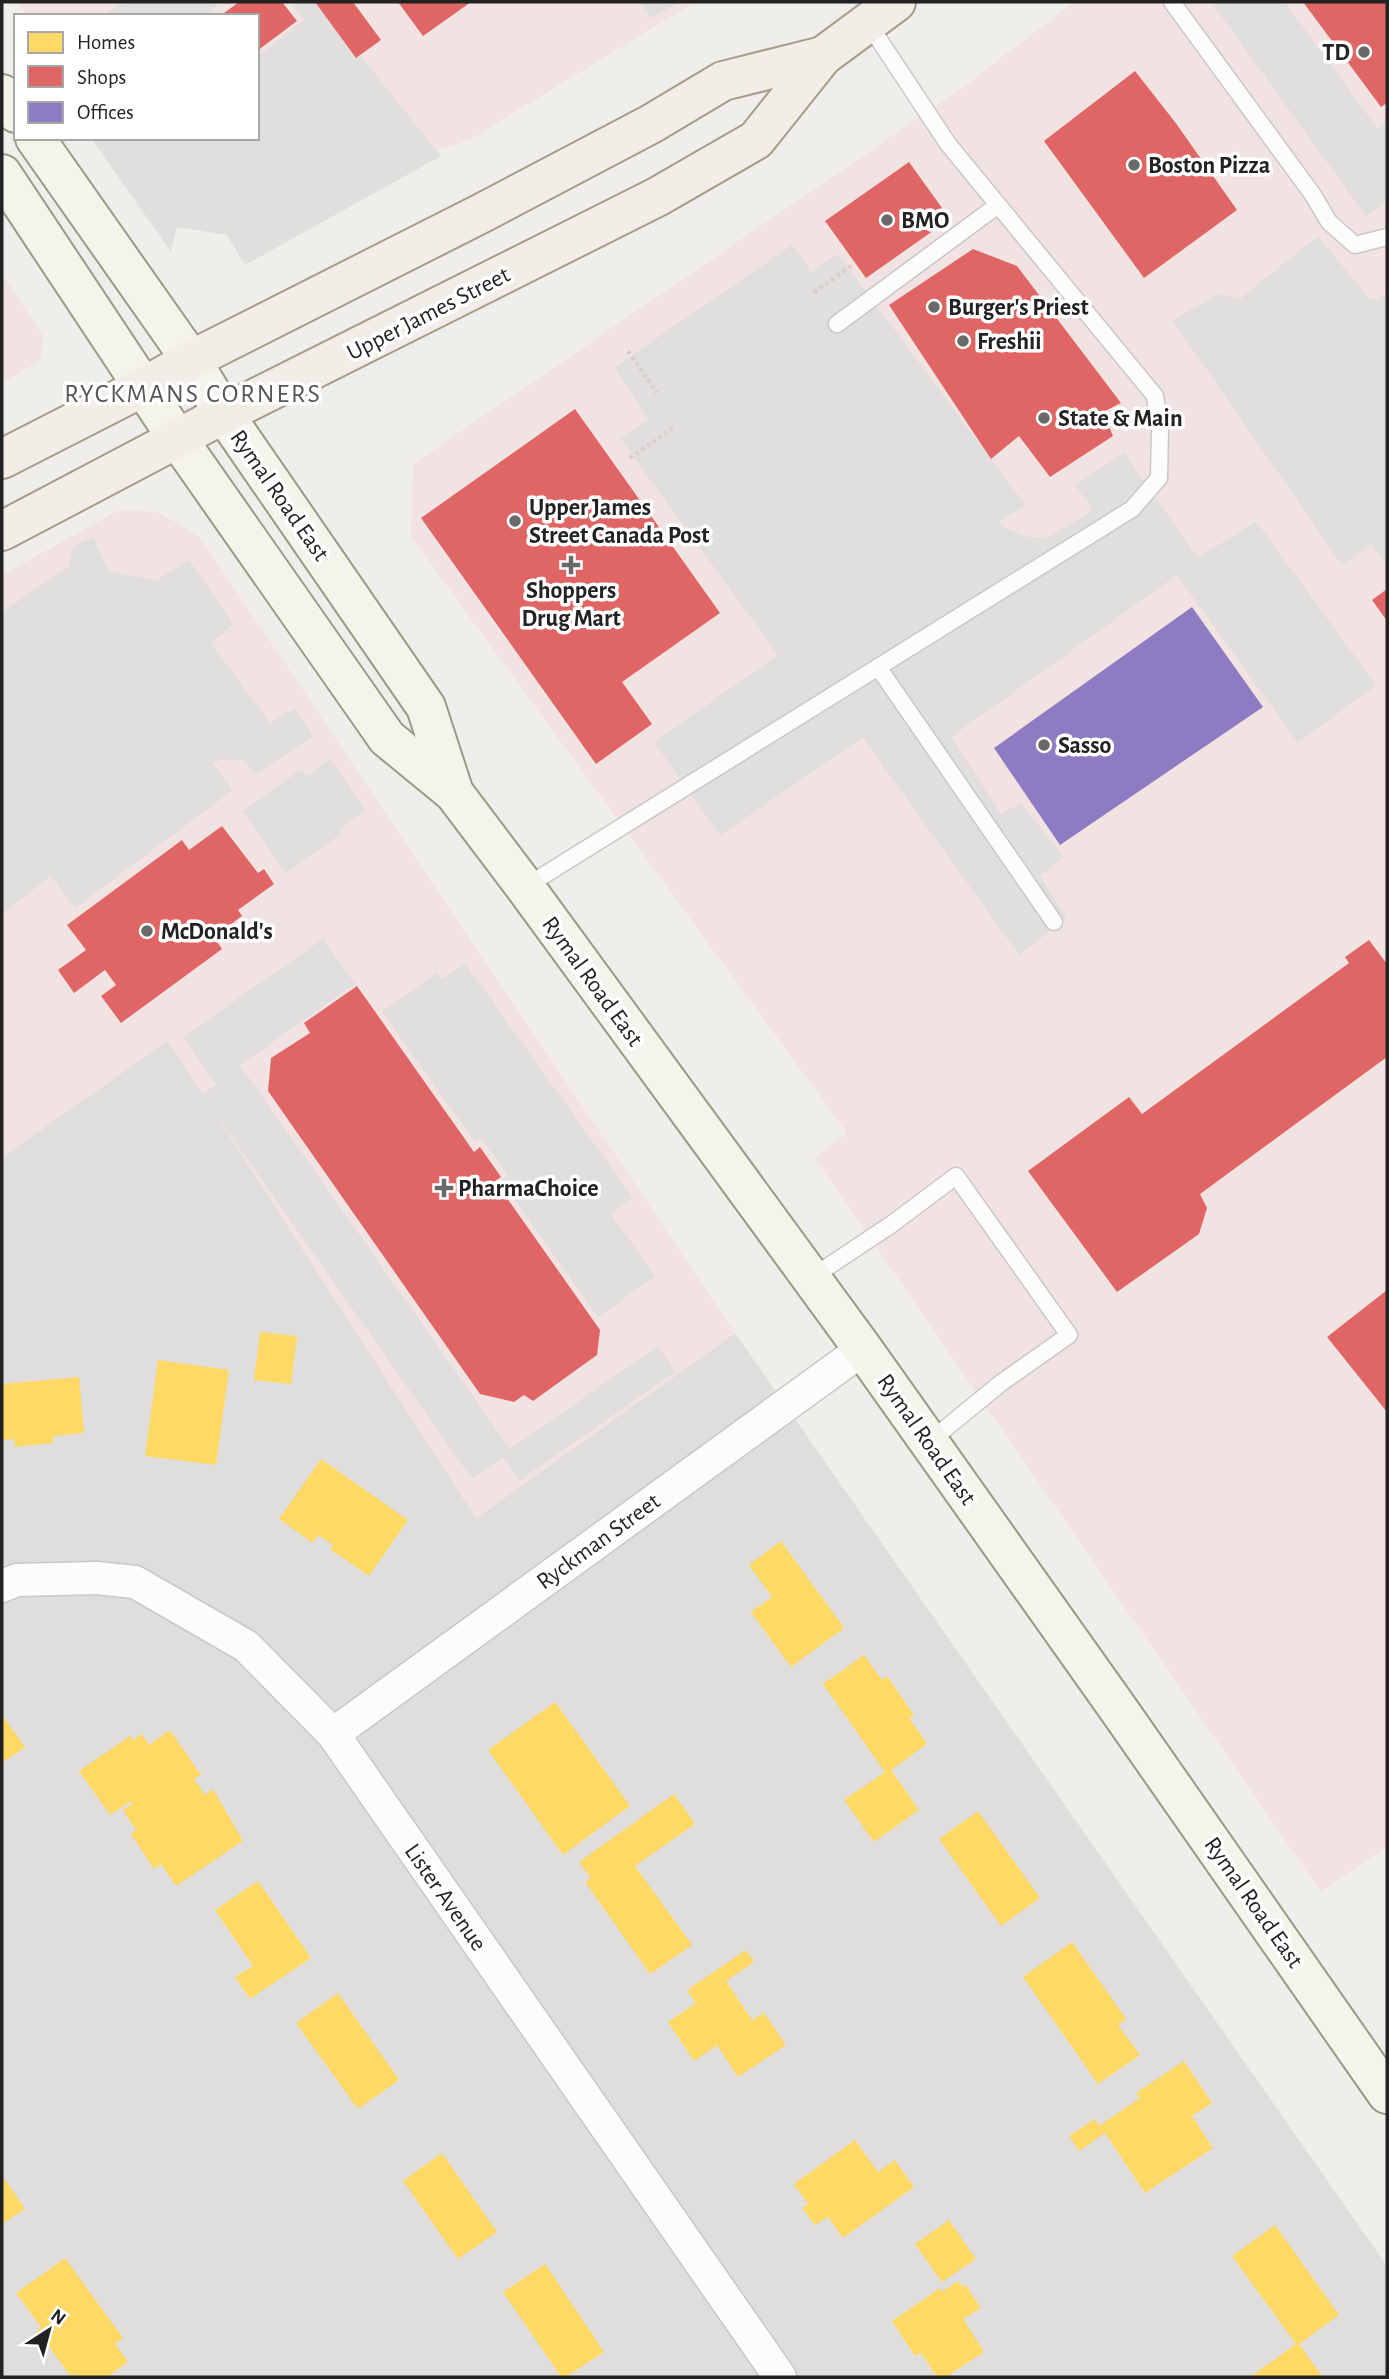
<svg xmlns="http://www.w3.org/2000/svg" width="1389" height="2379" font-family="'Alegreya Sans',sans-serif">
<style>
.residential{fill:#dfdedc}
.commercial{fill:#f1e3e1}
.parking{fill:#e0dfde}
.homes{fill:#ffd966}
.shops{fill:#e06666}
.offices{fill:#8e7cc3}
.lines{fill:none;stroke-linecap:round;stroke-linejoin:round}
.lane-casing{stroke:#c9c8c7;stroke-width:19}
.street-casing{stroke:#c9c8c7;stroke-width:35}
.secondary-casing{stroke:#999a82;stroke-width:42}
.primary-casing{stroke:#a79c86;stroke-width:42}
.path{stroke:#dccecd;stroke-width:4.5;stroke-dasharray:3.5 3.5;stroke-linecap:butt}
.lane{stroke:#fdfcfc;stroke-width:16}
.street{stroke:#fdfcfc;stroke-width:32}
.secondary{stroke:#f4f4ed;stroke-width:38}
.primary{stroke:#f3ede7;stroke-width:38}
.poi-dot{fill:#6a6968;stroke:#fff;stroke-width:2.5}
.labels{text-anchor:middle;stroke-width:7;stroke-linejoin:round;paint-order:stroke}
.poi-label{font-size:24px;font-weight:bold;fill:#222;stroke:#fff;text-anchor:start}
.street-label{font-size:24px;fill:#222;stroke:#fff}
.neighbourhood-label{font-size:26px;letter-spacing:2px;fill:#555;stroke:#fff}
</style>
<rect width="100%" height="100%" fill="#f0eeeb"/>
<polygon class="residential" points="168,1040 476,1518 735,1333 1387,2266 1387,2377 2,2377 2,1157"/>
<g class="commercial">
<polygon points="18,2 695,2 471,139 213,230 257,138 257,16 28,16"/>
<polygon points="1074,2 1387,2 1387,1847 1321,1892 814,1157 847,1133 411,537 413,464 962,88"/>
<polygon points="2,274 43,336 42,359 2,384"/>
<polygon points="119,510 158,512 200,537 735,1333 476,1518 168,1041 2,1157 2,575"/>
</g>
<g class="parking">
<polygon points="124,2 221,2 203,16 103,16"/>
<polygon points="291,2 317,2 441,156 245,265 227,235 177,227 171,252 91,138 257,138 257,57 304,20"/>
<polygon points="639,2 680,2 650,18"/>
<polygon points="1211,2 1285,2 1377,128 1387,121 1387,200 1366,216"/>
<polygon points="1318,236 1369,298 1378,300 1387,294 1387,565 1371,544 1342,565 1173,321 1217,294 1240,299"/>
<polygon points="792,245 812,272 838,254 1026,506 999,521 1005,528 1028,537 1048,538 1093,510 1075,485 1124,453 1198,558 1256,521 1376,685 1298,743 1177,575 951,737 1001,814 1021,803 1064,857 1040,876 1067,918 1019,955 863,738 720,835 654,742 778,655 620,438 648,420 615,367"/>
<polygon points="93,537 108,571 157,580 189,560 234,624 211,643 270,723 295,708 313,737 255,774 245,761 222,759 213,764 233,790 75,908 51,876 2,914 2,612 69,567 73,547"/>
<polygon points="330,759 366,810 340,829 342,833 286,873 242,811 302,769 306,776"/>
<polygon points="323,939 355,984 240,1065 510,1449 658,1346 675,1372 519,1481 503,1458 472,1479 202,1095 216,1084 183,1037"/>
<polygon points="465,963 633,1198 611,1214 655,1276 598,1317 501,1181 508,1176 481,1138 475,1142 382,1012 437,973 442,979"/>
</g>
<g class="homes">
<polygon points="260,1332 297,1336 291,1384 254,1380"/>
<polygon points="158,1360 229,1370 216,1465 145,1456"/>
<polygon points="79,1377 84,1433 53,1436 53,1443 15,1447 14,1439 2,1440 2,1384"/>
<polygon points="321,1459 408,1520 369,1576 330,1549 333,1545 318,1535 313,1543 279,1519"/>
<polygon points="781,1541 844,1628 791,1667 751,1612 772,1597 749,1565"/>
<polygon points="864,1655 882,1680 887,1676 914,1715 909,1718 927,1744 891,1770 919,1810 874,1842 844,1800 885,1772 823,1684"/>
<polygon points="555,1702 630,1806 563,1855 488,1750"/>
<polygon points="2,1715 25,1747 2,1763"/>
<polygon points="170,1730 201,1775 194,1779 205,1795 213,1789 243,1841 176,1886 161,1864 154,1869 131,1834 136,1830 123,1810 132,1804 131,1801 110,1815 79,1771 130,1736 133,1740 142,1734 149,1745"/>
<polygon points="674,1794 695,1824 635,1866 692,1945 650,1974 585,1882 591,1878 579,1862"/>
<polygon points="978,1811 1040,1898 1001,1926 939,1839"/>
<polygon points="258,1881 311,1958 250,1999 235,1977 253,1966 215,1910"/>
<polygon points="1072,1942 1126,2019 1118,2025 1140,2055 1098,2084 1023,1977"/>
<polygon points="746,1950 754,1962 726,1981 752,2020 764,2013 786,2045 738,2077 717,2045 694,2061 668,2022 696,2003 687,1990"/>
<polygon points="338,1993 399,2080 358,2109 296,2023"/>
<polygon points="1184,2061 1212,2103 1192,2116 1213,2148 1145,2193 1105,2133 1079,2151 1069,2136 1095,2119 1099,2126 1140,2098 1136,2093"/>
<polygon points="855,2140 878,2172 895,2160 914,2187 843,2238 828,2217 815,2225 802,2208 808,2204 794,2184"/>
<polygon points="442,2153 497,2232 458,2259 403,2181"/>
<polygon points="2,2175 25,2209 2,2224"/>
<polygon points="949,2220 976,2259 942,2282 915,2244"/>
<polygon points="1275,2225 1339,2315 1299,2344 1321,2375 1318,2377 1255,2377 1253,2375 1296,2344 1232,2256"/>
<polygon points="65,2258 123,2338 115,2344 128,2362 107,2377 78,2377 75,2374 71,2377 37,2330 41,2327 16,2293"/>
<polygon points="545,2264 604,2352 566,2377 561,2377 503,2292"/>
<polygon points="958,2281 962,2287 966,2285 981,2308 963,2319 984,2352 946,2377 937,2377 921,2353 915,2356 892,2321 940,2288 942,2292"/>
</g>
<g class="shops">
<polygon points="239,2 282,2 297,21 257,51 257,16 220,16"/>
<polygon points="315,2 353,2 381,40 356,58"/>
<polygon points="398,2 471,2 423,36"/>
<polygon points="1303,2 1387,2 1387,103 1381,107"/>
<polygon points="1135,71 1175,122 1237,210 1144,278 1044,141"/>
<polygon points="909,162 950,219 866,278 825,221"/>
<polygon points="973,249 1017,266 1121,403 1103,412 1113,436 1050,477 1019,436 991,459 889,305"/>
<polygon points="575,409 720,613 622,682 652,724 596,764 421,518"/>
<polygon points="1387,589 1387,621 1372,600"/>
<polygon points="222,826 258,873 264,869 274,884 238,910 242,916 214,937 222,949 121,1023 101,996 116,985 105,970 74,993 58,970 86,950 67,925 182,840 189,850"/>
<polygon points="1369,940 1387,964 1387,1057 1200,1194 1207,1208 1199,1234 1117,1292 1028,1171 1129,1097 1142,1114 1349,963 1345,957"/>
<polygon points="357,986 474,1152 480,1147 501,1177 495,1181 600,1330 597,1355 533,1401 524,1395 514,1402 480,1394 268,1091 271,1058 310,1033 304,1023"/>
<polygon points="1387,1290 1387,1412 1327,1337"/>
</g>
<polygon class="offices" points="1192,607 1263,707 1060,845 994,748"/>
<g class="lines">
<defs>
<g id="lane">
<polyline points="1172,2 1313,195 1329,222 1355,245 1387,237"/>
<polyline points="837,324 998,205"/>
<polyline points="878,667 1054,922"/>
<polyline points="525,887 1132,509 1159,478 1160,430 1155,396 948,144 868,23"/>
<polyline points="811,1278 892,1224 956,1176 1069,1335 1001,1383 929,1442"/>
</g>
<g id="street">
<polyline points="2,1586 17,1580 96,1578 135,1582 246,1646 333,1734 780,2377"/>
<polyline points="333,1734 863,1349"/>
</g>
<g id="secondary">
<polyline points="2,94 16,113"/>
<polyline points="35,138 191,360 224,414 426,707 454,793"/>
<polyline points="2,174 177,438 387,738 454,793 525,887 863,1349 1119,1710 1387,2094"/>
</g>
<g id="primary">
<polyline points="2,459 145,386 191,360 482,213 651,124 723,81 823,56"/>
<polyline points="2,531 224,414 657,197 756,140 823,56 896,2"/>
</g>
</defs>
<use href="#lane" class="lane-casing"/>
<use href="#street" class="street-casing"/>
<use href="#secondary" class="secondary-casing"/>
<use href="#primary" class="primary-casing"/>
<g class="path">
<polyline points="814,292 853,265"/>
<polyline points="628,351 657,393"/>
<polyline points="630,458 673,428"/>
</g>
<use href="#lane" class="lane"/>
<use href="#street" class="street"/>
<use href="#secondary" class="secondary"/>
<use href="#primary" class="primary"/>
</g>
<g class="poi-dot">
<circle cx="1364" cy="52" r="7"/>
<circle cx="1134" cy="165" r="7"/>
<circle cx="887" cy="220" r="7"/>
<circle cx="934" cy="307" r="7"/>
<circle cx="963" cy="341" r="7"/>
<circle cx="1044" cy="418" r="7"/>
<circle cx="515" cy="521" r="7"/>
<path d="M567.5 554.5h7v7h7v7h-7v7h-7v-7h-7v-7h7z"/>
<circle cx="1044" cy="745" r="7"/>
<circle cx="147" cy="931" r="7"/>
<path d="M440.5 1177.5h7v7h7v7h-7v7h-7v-7h-7v-7h7z"/>
</g>
<g class="labels">
<g class="poi-label">
<text x="1350" y="60" text-anchor="end">TD</text>
<text x="1148" y="173">Boston Pizza</text>
<text x="901" y="228">BMO</text>
<text x="948" y="315">Burger's Priest</text>
<text x="977" y="349">Freshii</text>
<text x="1058" y="426">State &amp; Main</text>
<text x="529" y="515">Upper James<tspan x="529" dy="28">Street Canada Post</tspan></text>
<text x="571" y="598" text-anchor="middle">Shoppers<tspan x="571" dy="28">Drug Mart</tspan></text>
<text x="1058" y="753">Sasso</text>
<text x="161" y="939">McDonald's</text>
<text x="458" y="1196">PharmaChoice</text>
</g>
<g class="street-label">
<text transform="translate(428 313) rotate(-27)" y="8">Upper James Street</text>
<text transform="translate(280 495) rotate(55)" y="8">Rymal Road East</text>
<text transform="translate(593 981) rotate(54)" y="8">Rymal Road East</text>
<text transform="translate(927 1439) rotate(55)" y="8">Rymal Road East</text>
<text transform="translate(598 1541) rotate(-36)" y="8">Ryckman Street</text>
<text transform="translate(446 1897) rotate(55)" y="8">Lister Avenue</text>
<text transform="translate(1254 1902) rotate(55)" y="8">Rymal Road East</text>
</g>
<g class="neighbourhood-label">
<text x="193" y="402">RYCKMANS CORNERS</text>
</g>
</g>
<rect width="1389" height="2379" fill="none" stroke="#222222" stroke-width="7"/>
<rect x="14" y="14" width="245" height="126" fill="#ffffff" stroke="#a7a7a7" stroke-width="2"/>
<rect x="28" y="32" width="35" height="21" fill="#ffd966" stroke="#a7a7a7" stroke-width="2"/>
<text x="77" y="49" font-size="21" fill="#222222">Homes</text>
<rect x="28" y="66" width="35" height="21" fill="#e06666" stroke="#a7a7a7" stroke-width="2"/>
<text x="77" y="84" font-size="21" fill="#222222">Shops</text>
<rect x="28" y="102" width="35" height="21" fill="#8e7cc3" stroke="#a7a7a7" stroke-width="2"/>
<text x="77" y="119" font-size="21" fill="#222222">Offices</text>
<g transform="translate(49 2330) rotate(36)" stroke="#ffffff" stroke-width="5" paint-order="stroke">
<path d="M0-5L12 26L0 18L-12 26Z" fill="#222222"/>
<text y="-10" font-size="19" font-weight="bold" text-anchor="middle" fill="#222222">N</text>
</g>
</svg>
